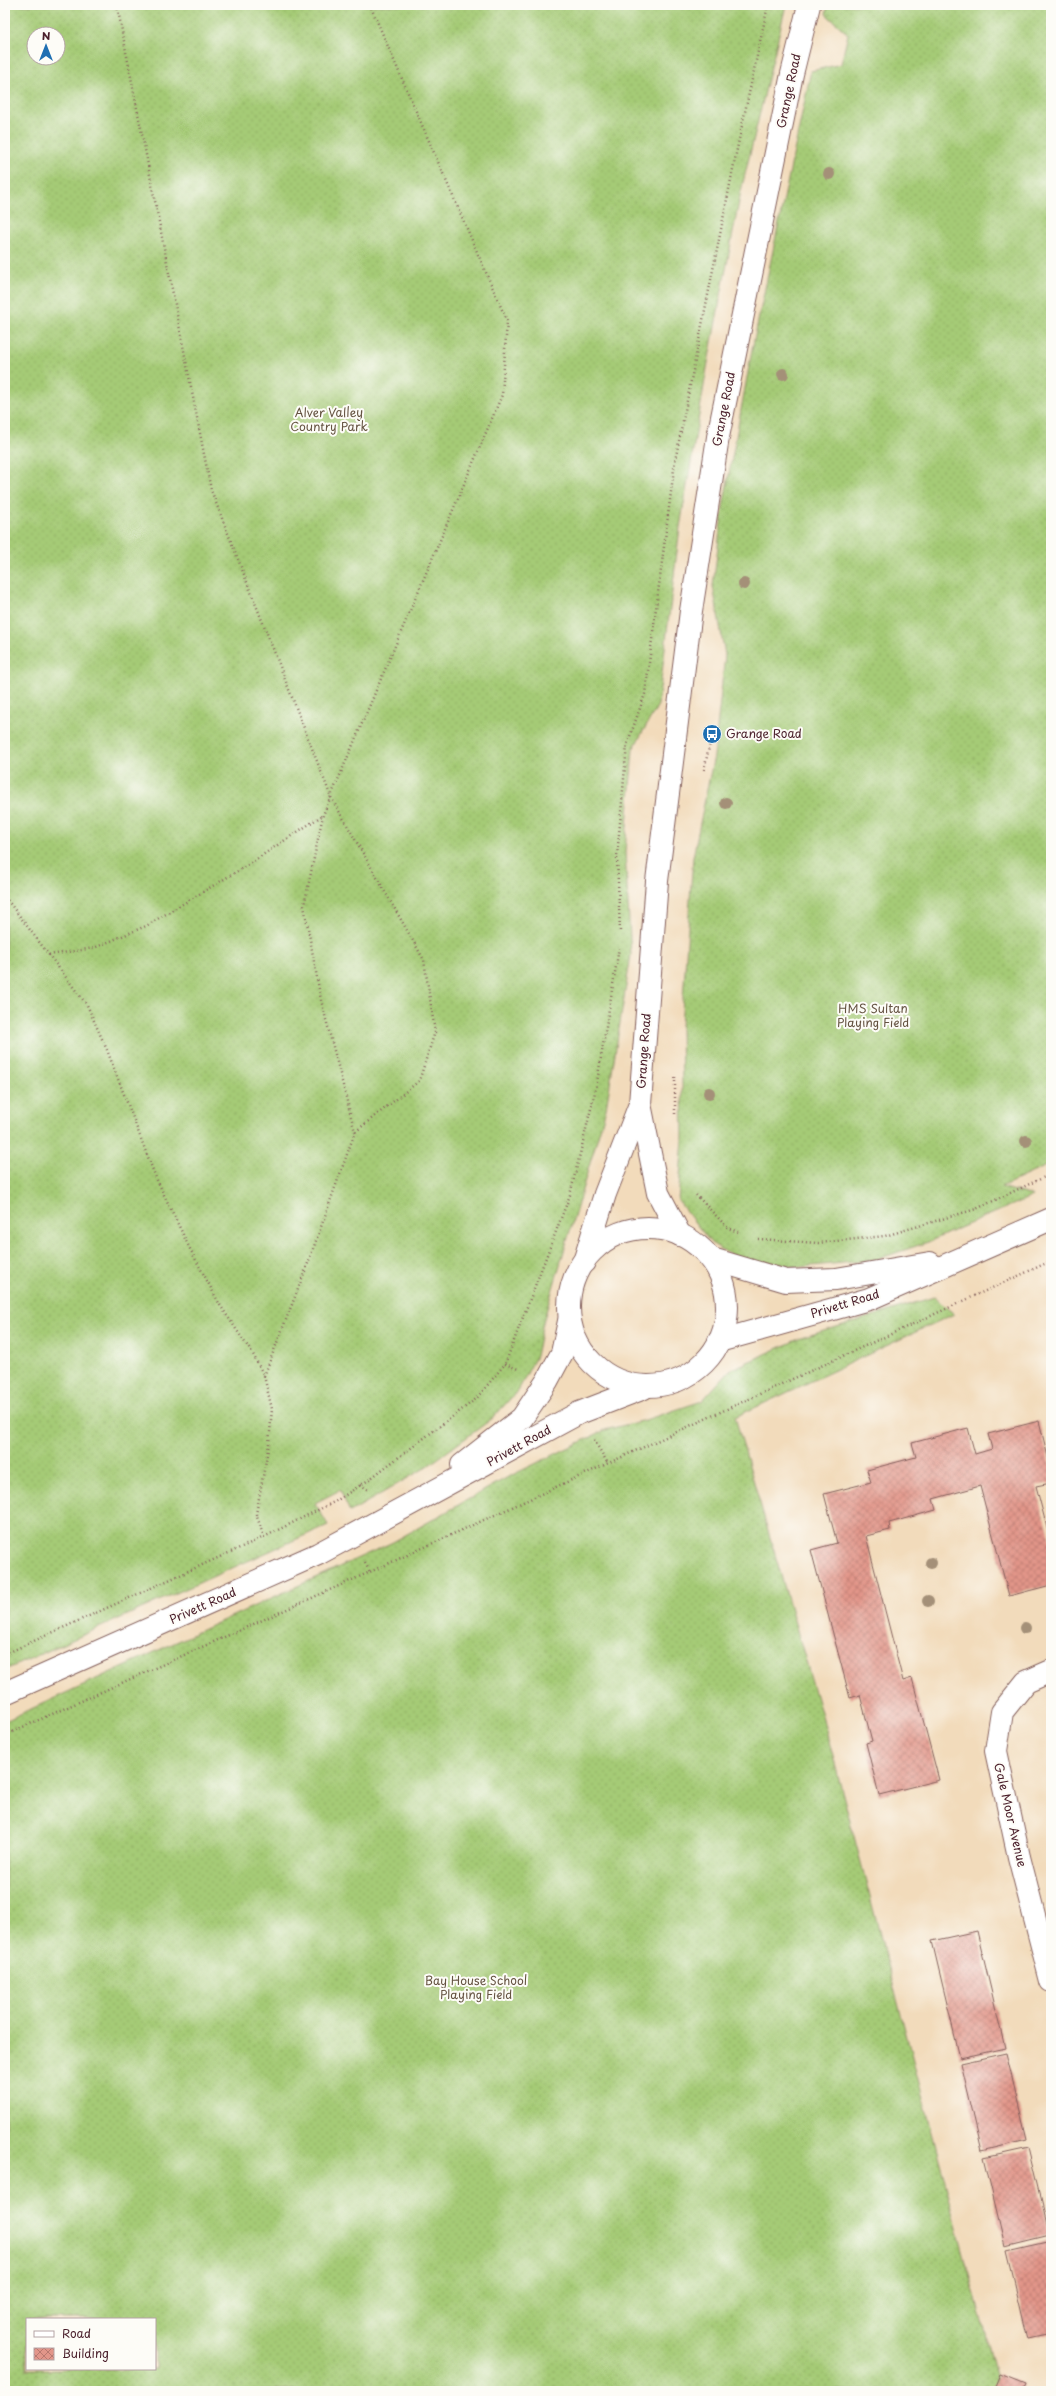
<svg xmlns="http://www.w3.org/2000/svg" width="1056" height="2396" font-family="'Playpen Sans',sans-serif">
<style>
.grass{fill:url(#grass-dots);stroke:#787550;fill-rule:evenodd}
.building{fill:url(#building-cross-hatch)}
.lines{fill:none;stroke-linecap:round;stroke-linejoin:round}
.minor-casing{stroke:#85615d;stroke-width:24}
.major-casing{stroke:#85615d;stroke-width:24}
.path{stroke:#85615d;stroke-width:2.5;stroke-dasharray:1 3;stroke-linecap:butt}
.minor{stroke:#fff;stroke-width:22}
.major{stroke:#fff;stroke-width:22}
.tree{fill:#a49078}
.labels{text-anchor:middle;stroke-width:4;stroke-linejoin:round;paint-order:stroke}
.street-label{font-size:12px;fill:#4a1f2b;stroke:#fdfcf7}
.park-label{font-size:12px;fill:#655342;stroke:#fdfcf7}
.poi-label{font-size:12px;fill:#4a1f2b;stroke:#fdfcf7;text-anchor:start}
</style>
<defs>
<pattern id="grass-dots" width="8" height="8" patternUnits="userSpaceOnUse"><rect width="8" height="8" fill="#a5cb76"/><path d="M2 2h.1M6 6h.1" fill="none" stroke="#90ae66" stroke-width="1.8" stroke-linecap="round"/></pattern>
<pattern id="building-cross-hatch" width="8" height="8" patternUnits="userSpaceOnUse"><rect width="8" height="8" fill="#e29589"/><path d="M0 0l8 8M0 8l8-8" fill="none" stroke="#b97970"/></pattern>
</defs>
<rect width="100%" height="100%" fill="#fdfcf7"/>
<filter id="ink" filterUnits="userSpaceOnUse"><feTurbulence type="fractalNoise" baseFrequency=".025" numOctaves="2"/><feDisplacementMap in="SourceGraphic" scale="8" xChannelSelector="R" yChannelSelector="G"/><feConvolveMatrix kernelMatrix="1 2 1 2 8 2 1 2 1" color-interpolation-filters="sRGB"/></filter>
<filter id="wash" filterUnits="userSpaceOnUse"><feTurbulence type="fractalNoise" baseFrequency=".012" numOctaves="4" result="noise"/><feDisplacementMap in="SourceGraphic" scale="16" xChannelSelector="R" yChannelSelector="G"/><feGaussianBlur stdDeviation="0.9" result="paint"/><feColorMatrix in="noise" values="0 0 0 0 0 0 0 0 0 0 0 0 0 0 0 0 0 1.4 0 .05"/><feComposite in="paint" operator="in"/></filter>
<g filter="url(#wash)">
<rect width="100%" height="100%" fill="#f2dbbb"/>
<g class="grass">
<path d="M 5,5 L 786,5 L 741,191 L 707,368 L 680,527 L 658,705 L 633,749 L 625,852 L 631,955 L 606,1109 L 543,1322 L 536,1356 L 519,1389 L 493,1418 L 425,1468 L 350,1512 L 340,1490 L 315,1503 L 328,1525 L 5,1670 ZM 34,34 L 58,34 L 58,58 L 34,58 Z"/>
<polygon points="828,5 1051,5 1051,1164 1001,1187 1033,1196 928,1242 875,1260 800,1267 743,1262 711,1243 678,1201 683,1139 681,1026 693,857 714,756 725,655 713,586 723,507 753,345 811,71 841,64 848,34 826,14"/>
<path d="M 934,1297 L 954,1314 L 735,1417 L 826,1730 L 997,2379 L 992,2391 L 5,2391 L 5,1721 L 393,1542 L 508,1477 L 605,1430 L 645,1420 L 702,1401 L 730,1370 L 801,1338 ZM 27,2319 L 155,2319 L 155,2369 L 27,2369 Z"/>
</g>
<g id="blocks">
<g class="building">
<polygon points="1039,1421 1051,1469 1051,1483 1036,1486 1051,1543 1051,1585 1009,1596 980,1486 933,1499 936,1510 889,1523 890,1530 866,1536 903,1681 912,1678 939,1780 879,1795 866,1743 872,1741 860,1695 850,1698 811,1550 837,1543 824,1494 871,1482 867,1470 916,1457 912,1443 968,1428 975,1454 992,1449 988,1434"/>
<polygon points="977,1931 1005,2048 960,2058 932,1941"/>
<polygon points="1006,2053 1027,2140 982,2151 961,2063"/>
<polygon points="1029,2148 1050,2235 1005,2246 984,2158"/>
<polygon points="1051,2241 1051,2333 1028,2338 1007,2251"/>
<polygon points="999,2374 1024,2384 1021,2391 992,2391"/>
</g>
</g>
</g>
<g filter="url(#ink)">
<use href="#blocks" fill-opacity="0" stroke="#85615d" stroke-width="1"/>
<g class="lines">
<defs>
<g id="minor">
<polyline points="680,1235 658,1193 640,1104 657,881 691,611 718,437 792,74 809,5"/>
<polyline points="584,1262 605,1194 640,1104"/>
<polyline points="1051,1671 1026,1682 1002,1712 996,1751 1019,1857 1051,1981"/>
</g>
<g id="major">
<circle cx="648" cy="1307" r="79"/>
<polyline points="712,1259 786,1281 836,1279 930,1263"/>
<polyline points="719,1341 869,1299 1051,1219"/>
<polyline points="462,1465 522,1418 547,1381 562,1353 569,1321"/>
<polyline points="5,1693 318,1554 579,1413 644,1388"/>
</g>
</defs>
<use href="#minor" class="minor-casing"/>
<use href="#major" class="major-casing"/>
<g class="path">
<polyline points="117,5 211,490 331,797 424,960 435,1032 419,1081 355,1132"/>
<polyline points="704,770 712,734"/>
<polyline points="5,897 87,1005 107,1050 156,1178 189,1247 220,1305 254,1356 264,1376 272,1409 269,1444 256,1514 264,1537"/>
<polyline points="620,931 617,857 627,745 645,694 675,461 737,149 768,5"/>
<polyline points="49,955 94,948 146,926 246,866 323,815"/>
<polyline points="675,1114 675,1075"/>
<polyline points="696,1195 728,1228 738,1232"/>
<polyline points="758,1239 818,1243 885,1236 976,1209 1051,1174"/>
<polyline points="505,1364 518,1369"/>
<polyline points="264,1376 307,1266 355,1132 321,1000 304,906 323,815 502,395 507,321 370,5"/>
<polyline points="594,1440 607,1462"/>
<polyline points="360,1485 370,1491"/>
<polyline points="365,1563 370,1572"/>
<polyline points="5,1654 264,1537 336,1501 367,1481 476,1399 505,1364 570,1195 596,1088 619,948"/>
<polyline points="5,1735 370,1572 1051,1261"/>
</g>
<use href="#minor" class="minor"/>
<use href="#major" class="major"/>
</g>
<g class="tree">
<circle cx="829" cy="174" r="6"/>
<circle cx="783" cy="374" r="6"/>
<circle cx="744" cy="584" r="6"/>
<circle cx="726" cy="803" r="6"/>
<circle cx="709" cy="1093" r="6"/>
<circle cx="1026" cy="1141" r="6"/>
<circle cx="931" cy="1563" r="6"/>
<circle cx="928" cy="1601" r="6"/>
<circle cx="1025" cy="1628" r="6"/>
</g>
</g>
<defs>
<symbol id="bus-disc" viewBox="-11 -11 22 22"><circle r="9.5" fill="#1f6fb2" stroke="#fdfcf7"/><path d="M-5-6H5V4H4V6H2V4H-2V6H-4V4H-5ZM-3.5-4V0h7V-4ZM-3.5 1.2v1.5H-2V1.2ZM2 1.2v1.5H3.5V1.2Z" fill="#fff"/></symbol>
</defs>
<g fill-rule="evenodd">
<use href="#bus-disc" x="701" y="723" width="22" height="22"/>
</g>
<g class="labels">
<g class="street-label">
<text transform="translate(789 91) rotate(-78)" y="4">Grange Road</text>
<text transform="translate(724 409) rotate(-79)" y="4">Grange Road</text>
<text transform="translate(644 1051) rotate(-86)" y="4">Grange Road</text>
<text transform="translate(845 1304) rotate(-17)" y="4">Privett Road</text>
<text transform="translate(519 1446) rotate(-29)" y="4">Privett Road</text>
<text transform="translate(203 1606) rotate(-24)" y="4">Privett Road</text>
<text transform="translate(1010 1815) rotate(77)" y="4">Gale Moor Avenue</text>
</g>
<g class="park-label">
<text x="329" y="417">Alver Valley<tspan x="329" dy="14">Country Park</tspan></text>
<text x="873" y="1013">HMS Sultan<tspan x="873" dy="14">Playing Field</tspan></text>
<text x="476" y="1985">Bay House School<tspan x="476" dy="14">Playing Field</tspan></text>
</g>
<g class="poi-label">
<text x="726" y="738">Grange Road</text>
</g>
</g>
<rect width="1056" height="2396" fill="none" stroke="#fdfcf7" stroke-width="20"/>
<rect x="26" y="2318" width="130" height="52" fill="#fdfcf7" stroke="#b5a4a5"/>
<rect x="34" y="2331" width="20" height="6" fill="#ffffff" stroke="#b5a4a5"/>
<text x="62" y="2338" font-size="12" fill="#4a1f2b">Road</text>
<rect x="34" y="2348" width="20" height="12" fill="url(#building-cross-hatch)" stroke="#b5a4a5"/>
<text x="62" y="2358" font-size="12" fill="#4a1f2b">Building</text>
<g transform="translate(46 46)"><circle r="19" fill="#fdfcf7" stroke="#b5a4a5"/>
<path d="M0-3L7 15L0 10L-7 15Z" fill="#1f6fb2"/>
<text y="-6" font-size="11" font-weight="bold" text-anchor="middle" fill="#4a1f2b">N</text>
</g>
</svg>
